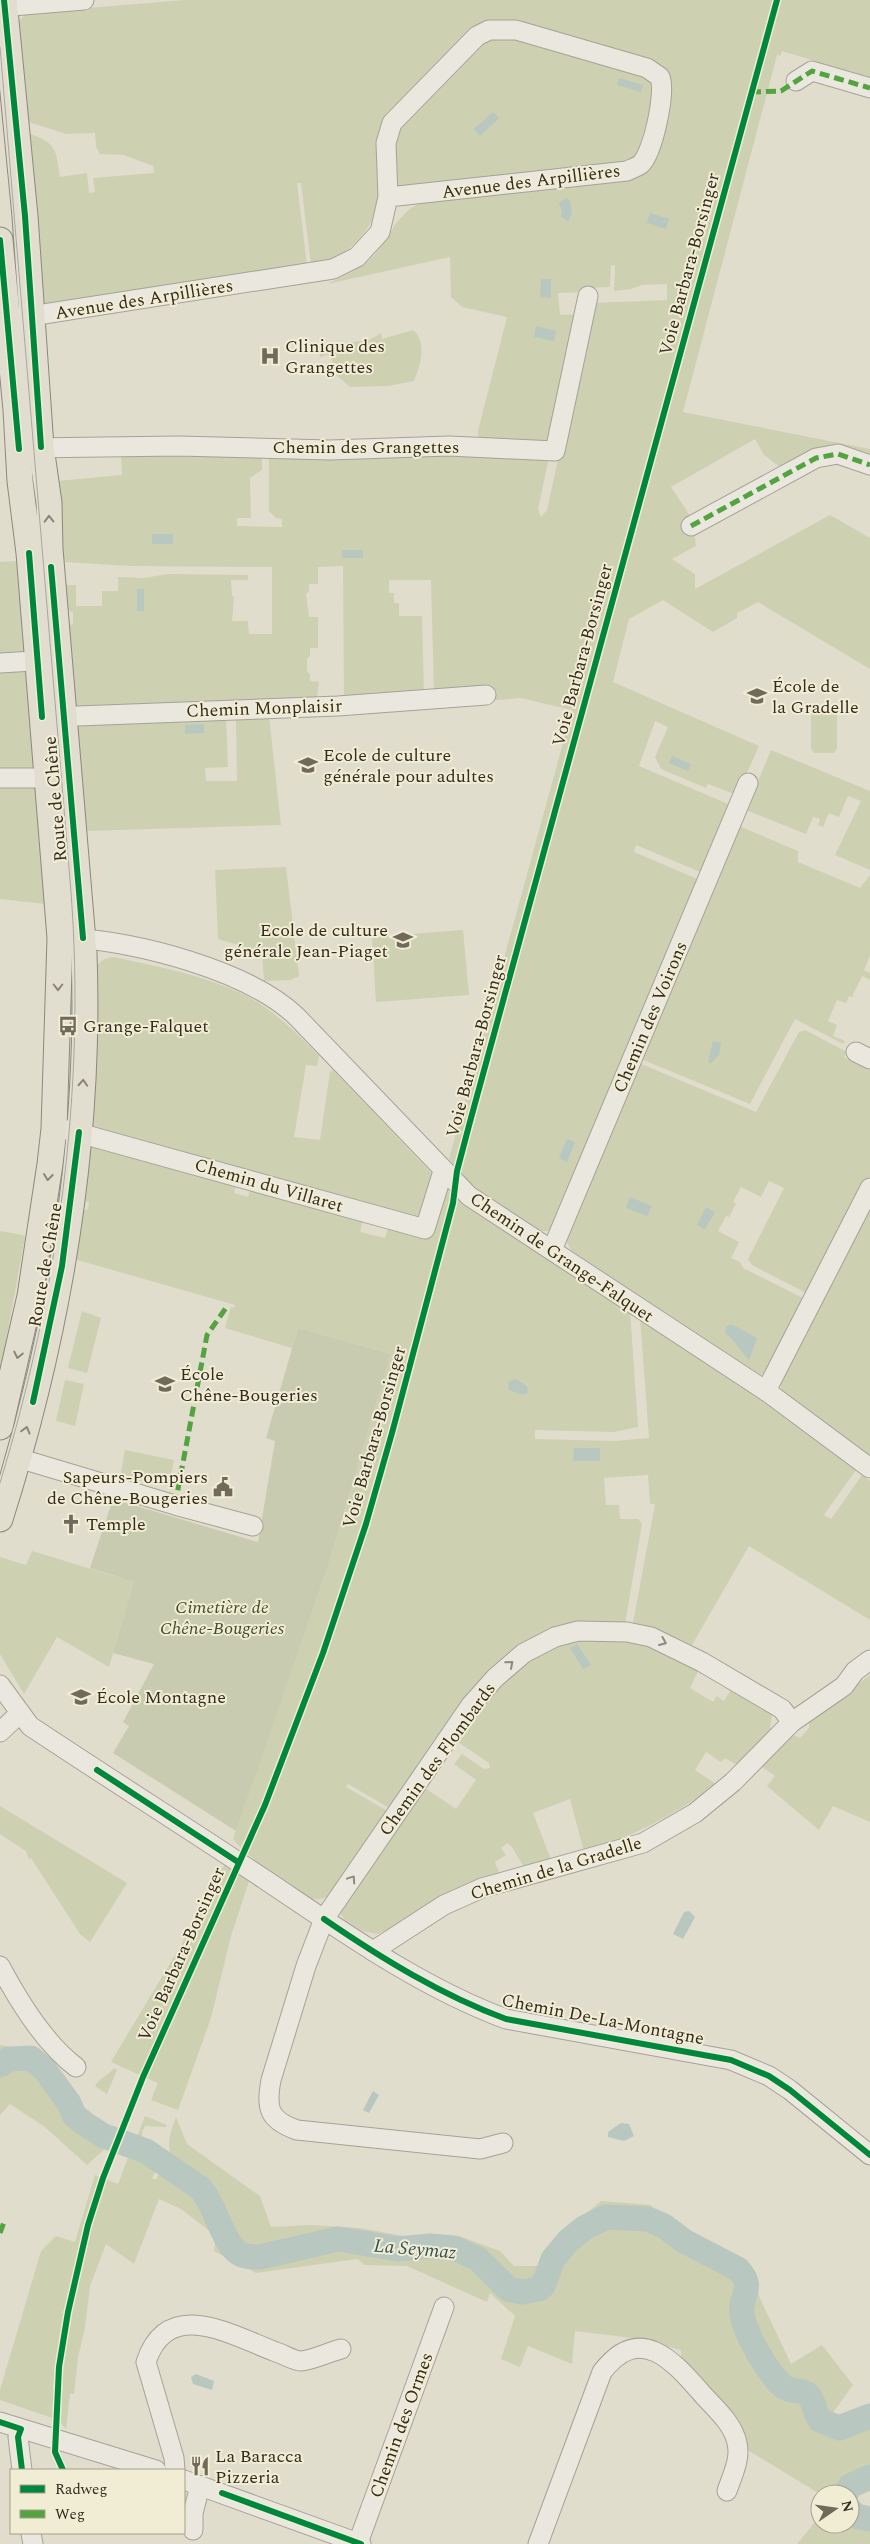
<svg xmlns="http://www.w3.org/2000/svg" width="870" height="2544" font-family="Spectral,serif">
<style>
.green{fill:#cdd0b1}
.cemetery{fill:#c8cbb0}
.water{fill:#b8c7bf}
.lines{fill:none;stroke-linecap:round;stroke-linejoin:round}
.river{stroke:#b8c7bf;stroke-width:25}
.minor-casing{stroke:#a6a296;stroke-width:21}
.major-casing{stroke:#8c887d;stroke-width:27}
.minor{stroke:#eae7de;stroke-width:19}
.major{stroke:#e1ded0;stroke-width:25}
.tram{stroke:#a9a79e;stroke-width:1}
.quiet{stroke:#53a441;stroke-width:5;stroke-dasharray:10 5;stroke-linecap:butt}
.cycleway-casing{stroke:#f1ecd4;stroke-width:9}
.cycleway{stroke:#00873e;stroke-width:6}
.oneway{stroke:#8a8578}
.oneway2{stroke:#8f8a7e}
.labels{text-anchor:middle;stroke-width:4;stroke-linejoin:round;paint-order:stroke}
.street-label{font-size:18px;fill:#342c1f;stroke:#f1ecd4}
.poi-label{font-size:18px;fill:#342c1f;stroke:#f1ecd4;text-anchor:start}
.park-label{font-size:18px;font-style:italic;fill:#414e28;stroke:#f1ecd4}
.water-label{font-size:19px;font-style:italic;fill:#305152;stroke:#f1ecd4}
</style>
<rect width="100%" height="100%" fill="#e1ddcd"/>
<g class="green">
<path d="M 185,0 L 870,0 L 870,78 L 782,51 L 780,56 L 777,55 L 683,412 L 870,449 L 870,461 L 853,451 L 784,470 L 764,455 L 755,439 L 671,487 L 693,520 L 696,546 L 672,559 L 695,574 L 695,589 L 830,515 L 870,538 L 870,669 L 758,602 L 737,613 L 737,618 L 713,632 L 663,600 L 629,619 L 613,682 L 759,746 L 737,795 L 708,784 L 706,788 L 661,769 L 655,757 L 668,727 L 655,721 L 639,766 L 733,806 L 705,874 L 636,845 L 634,852 L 702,881 L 551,1231 L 540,1231 L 475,1189 L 449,1159 L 572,710 L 521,698 L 496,700 L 495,690 L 434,694 L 431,580 L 389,580 L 389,593 L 394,593 L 394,603 L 399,603 L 399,616 L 422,616 L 424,692 L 344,698 L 343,566 L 318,567 L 318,584 L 309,584 L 309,591 L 306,594 L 309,617 L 318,617 L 318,648 L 310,648 L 310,656 L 307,659 L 307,671 L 310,674 L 310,681 L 319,682 L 317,697 L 312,700 L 76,707 L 68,627 L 73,623 L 73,613 L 66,608 L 65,585 L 76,585 L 76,606 L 102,606 L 102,591 L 118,591 L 118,577 L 144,578 L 168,574 L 248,575 L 248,580 L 231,580 L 232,596 L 234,597 L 232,621 L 248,621 L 249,634 L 272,634 L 272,567 L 130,566 L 63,562 L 57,481 L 122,475 L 121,453 L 262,455 L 262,470 L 250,478 L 251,518 L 237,518 L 237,526 L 282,527 L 282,519 L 276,518 L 269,511 L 269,456 L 392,452 L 544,458 L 548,462 L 538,509 L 541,517 L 547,510 L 592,303 L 667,300 L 667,284 L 642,285 L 631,289 L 614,291 L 615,266 L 611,265 L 610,287 L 585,288 L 585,292 L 558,293 L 560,315 L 580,314 L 552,444 L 478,442 L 478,431 L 507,317 L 462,307 L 451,297 L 450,257 L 327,284 C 344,276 363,269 376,253 C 394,231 396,213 425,201 L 583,183 L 656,151 L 671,95 L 670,84 L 503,23 L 403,99 L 375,214 C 362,243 342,258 311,265 L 301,183 L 297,183 L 307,265 L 44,306 L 41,299 L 28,133 C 56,143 56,148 60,177 L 87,173 L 89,193 L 95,192 L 93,178 L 154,173 L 153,166 L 124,155 L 100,154 L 96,147 L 95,133 L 66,134 L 26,121 L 18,23 L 26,13 Z"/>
<polygon points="514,38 652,78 656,90 636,157 627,162 402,188 395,185 394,143 397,130 480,44 491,39"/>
<path d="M 413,330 C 428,343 420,366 414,381 L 388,386 L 350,387 L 334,373 L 332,359 L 327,355 L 320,357 L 319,351 L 322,348 L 371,339 L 381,333 L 382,339 Z"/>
<polygon points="17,561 25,659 0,660 0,562"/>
<polygon points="25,666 34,774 0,773 0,667"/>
<polygon points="815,710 834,711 837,714 837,749 834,753 814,753 811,749 811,713"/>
<polygon points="269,716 281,825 85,831 78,724 226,718 228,767 205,768 206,781 237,781 236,717"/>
<polygon points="771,750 870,791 870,870 835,855 861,801 848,796 839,817 829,813 823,827 818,825 820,819 813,817 806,834 746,810"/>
<polygon points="0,784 36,787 45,904 0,899"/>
<polygon points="739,826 798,851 798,862 860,888 870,875 870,956 864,970 870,973 870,980 862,976 852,997 849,996 846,1003 837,1000 828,1021 837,1025 833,1036 845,1041 843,1044 795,1019 750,1104 641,1059"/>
<polygon points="286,867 299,976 291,980 264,981 262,952 218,939 215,870"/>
<polygon points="463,930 469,995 376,1002 372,937"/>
<path d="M 114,957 C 157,966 202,975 243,994 C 269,1006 299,1035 319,1056 L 317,1066 L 306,1065 L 294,1137 L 320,1140 L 330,1072 L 333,1070 L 437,1179 L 424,1222 L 99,1133 L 90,1124 L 94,972 C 98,961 104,958 114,957 Z"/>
<polygon points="805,1030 847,1052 844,1057 859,1065 870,1064 870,1177 810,1295 752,1265 748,1259 784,1188 769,1181 761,1197 741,1187 733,1202 736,1204 729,1217 726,1216 718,1231 739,1242 731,1258 740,1262 743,1268 807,1300 769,1373 760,1375 572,1251 566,1241 567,1232 639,1063 756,1112 799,1032"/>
<path d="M 91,1143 L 237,1181 L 234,1193 L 248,1197 L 251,1185 L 364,1216 L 360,1232 L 385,1238 L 390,1223 L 428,1233 L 442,1186 L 471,1209 L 630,1311 L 638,1427 L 614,1432 L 535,1430 L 535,1439 L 614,1441 L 649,1438 L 640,1317 L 722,1372 L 856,1470 L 824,1515 L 831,1519 L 862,1475 L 870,1481 L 870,1620 L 749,1546 L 692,1645 L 655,1628 L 633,1623 L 655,1504 L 650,1504 L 648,1475 L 604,1478 L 606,1505 L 619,1505 L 620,1519 L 638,1519 L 642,1524 L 625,1624 C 578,1614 526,1637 492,1669 L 391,1809 L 348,1784 L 346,1787 L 389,1812 L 330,1895 C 326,1897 321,1900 315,1899 C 298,1898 244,1853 233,1839 L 330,1560 L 391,1354 L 298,1328 L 292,1348 L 225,1328 L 231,1307 L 234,1308 L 235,1305 L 74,1259 L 81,1212 L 88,1209 L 89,1202 L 82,1201 L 87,1149 Z"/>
<polygon points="870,1205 870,1458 782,1394 780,1381"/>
<polygon points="0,1231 23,1235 25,1237 0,1374"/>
<polygon points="82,1311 101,1318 87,1373 68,1368"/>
<polygon points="65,1380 84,1384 75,1426 56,1421"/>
<polygon points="125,1450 174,1460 169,1486 120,1477"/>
<polygon points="32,1551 134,1582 109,1667 57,1637 24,1694 0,1654 0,1557 26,1565"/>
<path d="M 602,1636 L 640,1644 L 700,1667 L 690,1688 L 713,1702 L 717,1696 L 724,1701 L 732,1688 L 772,1714 L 770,1730 L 737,1765 L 725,1758 L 721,1762 L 706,1752 L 695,1770 L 716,1784 C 675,1815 633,1836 584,1852 L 570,1799 L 533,1813 L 550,1857 L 548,1861 L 524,1867 L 512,1847 L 507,1843 L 501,1848 L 506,1855 L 495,1862 L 499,1873 L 477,1881 L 399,1925 L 377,1934 L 362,1931 L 345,1920 L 340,1913 L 341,1904 L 422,1786 L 456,1809 L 476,1780 L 454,1764 L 462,1754 L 484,1769 L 490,1768 L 489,1763 L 455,1740 L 483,1699 L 538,1651 L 558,1642 Z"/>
<polygon points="870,1675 870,1822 833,1806 819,1830 767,1786 775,1776 762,1767 774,1750 794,1735 800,1738 809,1728 809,1719"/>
<polygon points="0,1806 127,1883 90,1942 80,1934 31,1858 29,1859 26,1851 0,1834"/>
<polygon points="226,1862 250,1878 231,1936 211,2018 178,2110 151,2100 158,2083 111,2062 193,1925"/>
<polygon points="0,2045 24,2050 38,2058 64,2085 72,2104 109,2145 87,2165 45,2127 10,2104 0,2115"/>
<path d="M 114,2068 L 117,2070 L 107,2094 L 95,2086 C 99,2078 108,2076 114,2068 Z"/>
<polygon points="145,2116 167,2125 166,2127 145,2126 142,2132 142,2140 137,2137"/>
<path d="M 176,2117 L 187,2144 L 260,2196 L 271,2227 L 310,2225 L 360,2228 L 409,2237 L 459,2236 L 500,2251 L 514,2266 L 542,2266 L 556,2238 L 601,2201 L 651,2205 L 654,2216 L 745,2260 L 759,2296 L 791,2364 L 822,2345 L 853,2385 L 829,2418 L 835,2433 C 849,2436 859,2426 870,2421 L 870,2473 C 857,2477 847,2481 842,2494 L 820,2494 L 746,2449 L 681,2364 L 681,2350 L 640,2339 L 575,2331 L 572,2364 L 528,2346 L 520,2367 L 501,2359 L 515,2316 L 490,2293 L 487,2302 L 407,2266 L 365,2265 L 357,2259 L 256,2273 L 214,2251 L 216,2236 L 181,2209 L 159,2199 L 134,2264 L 106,2244 L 90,2286 L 85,2328 L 78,2357 L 74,2394 L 70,2394 L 66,2429 L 58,2420 L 0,2400 L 0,2390 L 41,2251 L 56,2236 L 75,2242 L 95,2175 L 118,2184 L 129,2155 L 157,2169 L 152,2178 L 156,2180 L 167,2159 L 173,2163 L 176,2162 L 174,2155 L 172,2156 C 165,2143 172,2129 176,2117 Z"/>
<polygon points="850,2515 870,2528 870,2544 797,2544 820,2516 820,2524 850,2524"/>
</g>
<polygon class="cemetery" points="298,1328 391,1354 329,1563 236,1831 113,1753 129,1726 123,1722 154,1664 113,1653 134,1582 90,1568 113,1499 258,1542 275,1441 266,1438"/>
<g class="water">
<polygon points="619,78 643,85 641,92 617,85"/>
<polygon points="493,112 499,118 480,136 474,129"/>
<polygon points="566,198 570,201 572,214 568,221 561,217 562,212 559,203"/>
<polygon points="650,213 669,219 666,229 647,223"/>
<polygon points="541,279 551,279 551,298 540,297"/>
<polygon points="536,326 556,331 554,341 534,337"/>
<rect x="152" y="534" width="21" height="10"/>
<rect x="342" y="550" width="21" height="8"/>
<rect x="137" y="589" width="7" height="22"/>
<polygon points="204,724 204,733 185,734 185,725"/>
<polygon points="672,756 691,764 688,771 669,763"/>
<polygon points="713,1041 721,1043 719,1055 711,1063 708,1062"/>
<polygon points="567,1139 575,1142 567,1162 559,1158"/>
<polygon points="630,1197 652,1206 647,1216 626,1208"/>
<polygon points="706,1207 715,1212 705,1229 697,1225"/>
<path d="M 728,1325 L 733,1325 L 757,1338 L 749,1360 C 740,1351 736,1341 726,1334 L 725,1329 Z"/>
<polygon points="515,1379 527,1386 528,1393 523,1395 509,1390 508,1382"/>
<polygon points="574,1448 600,1448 600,1461 573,1461"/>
<polygon points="577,1644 591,1665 583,1669 570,1648"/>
<polygon points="689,1911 695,1917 683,1939 673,1934 684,1912"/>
<polygon points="373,2091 379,2095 369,2113 363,2110"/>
<polygon points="621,2123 629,2124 634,2136 624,2141 608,2137 608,2132"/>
<polygon points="196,2374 214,2381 212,2390 193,2384 191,2377"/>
</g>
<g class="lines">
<g class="river">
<path d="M 0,2065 L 9,2059 L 31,2058 L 45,2070 L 69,2103 L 74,2115 L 85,2124 L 104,2136 L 146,2151 L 200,2188 C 215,2204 222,2240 237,2252 C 243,2257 252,2257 260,2257 L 338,2239 L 398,2249 L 430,2246 L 454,2248 L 478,2259 L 508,2289 L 522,2292 L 539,2289 L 543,2286 L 553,2259 L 568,2241 L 584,2228 L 606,2217 L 648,2219 L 664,2226 L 684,2241 L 738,2269 C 757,2289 738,2296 742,2315 C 746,2335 768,2374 784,2387 C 791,2392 803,2389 809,2396 C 815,2403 814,2413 820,2420 L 839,2428 L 870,2416"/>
<polyline points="846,2494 850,2486 870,2477"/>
<polyline points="850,2510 856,2516 870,2519"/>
</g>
<defs>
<g id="minor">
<polyline points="0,7 84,0"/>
<polyline points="796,81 812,71 870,88"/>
<path d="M 18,318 L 333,269 L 357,257 L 380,232 L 388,197 L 386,143 L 392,123 L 477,36 L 489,30 L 516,30 L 647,68 L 660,77 C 666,93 653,152 641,164 C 637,167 631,169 627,171 L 388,197"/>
<polyline points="28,448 179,446 330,450 449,446 555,451 588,296"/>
<polyline points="691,526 816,458 838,454 870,465"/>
<polyline points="0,663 50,660"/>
<polyline points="51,717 338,706 486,695"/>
<polyline points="0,778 60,778"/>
<path d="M 71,938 C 136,941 249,971 296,1016 L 469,1196 L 766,1391 L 870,1468"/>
<polyline points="856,1052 870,1059"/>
<polyline points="68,1130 425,1229 443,1171"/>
<polyline points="552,1250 748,783"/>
<polyline points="766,1391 870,1188"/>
<polyline points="18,1458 175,1505 253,1526"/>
<path d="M 0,1685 L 30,1726 C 108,1778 186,1827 264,1879 C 342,1931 418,1986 506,2019 L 731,2060 L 769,2076 L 790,2090 L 870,2155"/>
<polyline points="0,1732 19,1714"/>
<polyline points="373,1951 444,1905 482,1888 643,1843 695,1813 733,1782 792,1722 844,1686 855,1671 870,1660"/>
<path d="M 0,1966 C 18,2000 44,2043 76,2067"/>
<path d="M 503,2143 L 480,2149 L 297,2130 C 268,2120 266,2108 271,2080 L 306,1966 L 324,1919 L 471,1705 L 495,1678 L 524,1653 L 555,1637 L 578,1631 L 627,1632 L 651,1637 L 702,1662 L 782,1709 L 792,1722"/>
<polyline points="0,2422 156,2470"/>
<polyline points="21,2429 18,2437 22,2470"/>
<path d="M 175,2470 L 174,2458 L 146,2362 C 168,2296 231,2335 276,2352 C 283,2354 294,2361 301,2361 C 313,2360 329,2352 341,2349"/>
<polyline points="184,2480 361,2544"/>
<polyline points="193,2530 193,2513 200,2486"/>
<polyline points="31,2533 33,2544"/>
<polyline points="358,2543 444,2307"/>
<path d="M 538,2544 L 602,2372 C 641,2321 675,2363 704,2396 C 717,2410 733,2424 737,2443 C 741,2459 732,2476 727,2491"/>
</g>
<g id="major">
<polyline points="0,240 16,410 20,481 29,553 60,938 54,1129 50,1164 30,1296 0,1427"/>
<path d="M 0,1519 C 58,1336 91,1145 84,953 L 50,549 L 49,503 L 41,447 L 25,216 L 4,0"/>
</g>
</defs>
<use href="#minor" class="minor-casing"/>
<use href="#major" class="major-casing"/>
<use href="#minor" class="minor"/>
<use href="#major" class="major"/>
<path class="tram" d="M 0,47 L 71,892 C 86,1090 58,1293 0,1483"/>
<g class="quiet">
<polyline points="751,92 781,91 812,71 870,88"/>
<polyline points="691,526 816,458 838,454 870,465"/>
<polyline points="175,1505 207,1335 228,1305"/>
<polyline points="0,2233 4,2222"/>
</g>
<defs>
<g id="cycleway">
<polyline points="4,0 25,216 41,447"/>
<polyline points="0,240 19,449"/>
<polyline points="29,553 42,717"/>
<polyline points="51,567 83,938"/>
<polyline points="33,1402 62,1266 79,1132"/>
<polyline points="97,1770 238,1862"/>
<path d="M 324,1919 C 381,1958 441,1995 506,2019 L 731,2060 L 769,2076 L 790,2090 L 870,2155"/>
<polyline points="0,2422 21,2429 18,2437 22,2470"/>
<polyline points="63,2470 55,2452 59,2367 68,2312 88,2225 103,2178 143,2077 265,1805 323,1653 366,1524 392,1433 453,1203 457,1171 471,1118 777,0"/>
<polyline points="222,2493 361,2544"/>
</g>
</defs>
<use href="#cycleway" class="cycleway-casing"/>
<use href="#cycleway" class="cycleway"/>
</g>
<defs><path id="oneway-chevron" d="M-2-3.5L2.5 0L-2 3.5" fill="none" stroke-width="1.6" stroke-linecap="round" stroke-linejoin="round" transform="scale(1.25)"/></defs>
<g class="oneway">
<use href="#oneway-chevron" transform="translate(49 519) rotate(-91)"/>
<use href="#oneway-chevron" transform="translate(58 987) rotate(90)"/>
<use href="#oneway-chevron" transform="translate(83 1083) rotate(-87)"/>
<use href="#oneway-chevron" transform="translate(48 1177) rotate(97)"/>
<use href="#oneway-chevron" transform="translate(18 1355) rotate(102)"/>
<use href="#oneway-chevron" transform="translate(26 1430) rotate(-75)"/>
</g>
<g class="oneway2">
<use href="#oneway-chevron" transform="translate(663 1642) rotate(23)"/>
<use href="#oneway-chevron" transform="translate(510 1664) rotate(-41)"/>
<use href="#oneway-chevron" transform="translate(352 1879) rotate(-56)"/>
</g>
<defs>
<symbol id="hospital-bare" viewBox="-9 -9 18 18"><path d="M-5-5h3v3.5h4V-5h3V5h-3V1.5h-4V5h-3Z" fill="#716a5c" stroke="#f1ecd4" stroke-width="2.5" paint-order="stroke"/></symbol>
<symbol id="school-bare" viewBox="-9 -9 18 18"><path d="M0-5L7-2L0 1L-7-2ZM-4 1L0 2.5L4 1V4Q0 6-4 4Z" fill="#716a5c" stroke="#f1ecd4" stroke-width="2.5" paint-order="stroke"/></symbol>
<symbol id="bus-bare" viewBox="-9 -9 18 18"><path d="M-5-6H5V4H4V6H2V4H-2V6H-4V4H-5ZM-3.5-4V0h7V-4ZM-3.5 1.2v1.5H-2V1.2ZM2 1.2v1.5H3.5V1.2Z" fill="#716a5c" stroke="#f1ecd4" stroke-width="2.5" paint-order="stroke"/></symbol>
<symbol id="civic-bare" viewBox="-9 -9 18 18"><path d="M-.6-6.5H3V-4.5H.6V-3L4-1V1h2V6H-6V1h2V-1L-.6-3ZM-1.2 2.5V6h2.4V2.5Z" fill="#716a5c" stroke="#f1ecd4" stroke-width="2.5" paint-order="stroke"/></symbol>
<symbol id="church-bare" viewBox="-9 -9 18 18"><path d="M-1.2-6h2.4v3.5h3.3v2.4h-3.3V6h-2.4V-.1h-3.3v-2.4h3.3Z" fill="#716a5c" stroke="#f1ecd4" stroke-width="2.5" paint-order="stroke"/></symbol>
<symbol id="restaurant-bare" viewBox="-9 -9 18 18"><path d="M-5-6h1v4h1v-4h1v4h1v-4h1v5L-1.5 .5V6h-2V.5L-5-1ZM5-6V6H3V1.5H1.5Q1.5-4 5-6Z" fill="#716a5c" stroke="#f1ecd4" stroke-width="2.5" paint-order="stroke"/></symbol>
</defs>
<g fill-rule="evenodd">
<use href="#hospital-bare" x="256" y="342" width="28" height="28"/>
<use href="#school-bare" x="743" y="682" width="28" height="28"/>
<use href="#school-bare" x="294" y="751" width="28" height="28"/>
<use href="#school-bare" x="389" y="926" width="28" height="28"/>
<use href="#bus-bare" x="54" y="1012" width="28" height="28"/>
<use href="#school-bare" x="151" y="1370" width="28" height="28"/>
<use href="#civic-bare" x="209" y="1473" width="28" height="28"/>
<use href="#church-bare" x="57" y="1510" width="28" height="28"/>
<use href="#school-bare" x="67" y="1683" width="28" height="28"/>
<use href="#restaurant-bare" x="186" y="2452" width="28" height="28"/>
</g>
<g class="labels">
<g class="street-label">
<text transform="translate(531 181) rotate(-7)" y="6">Avenue des Arpillières</text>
<text transform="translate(689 264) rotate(-75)" y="6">Voie Barbara-Borsinger</text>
<text transform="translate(144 299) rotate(-9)" y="6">Avenue des Arpillières</text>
<text x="366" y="453">Chemin des Grangettes</text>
<text transform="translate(582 655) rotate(-75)" y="6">Voie Barbara-Borsinger</text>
<text transform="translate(264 708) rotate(-2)" y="6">Chemin Monplaisir</text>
<text transform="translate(55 799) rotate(-95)" y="6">Route de Chêne</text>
<text transform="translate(650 1017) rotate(-67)" y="6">Chemin des Voirons</text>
<text transform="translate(476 1046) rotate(-75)" y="6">Voie Barbara-Borsinger</text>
<text transform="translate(269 1185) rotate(16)" y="6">Chemin du Villaret</text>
<text transform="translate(562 1257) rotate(34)" y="6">Chemin de Grange-Falquet</text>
<text transform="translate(45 1265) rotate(-80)" y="6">Route de Chêne</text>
<text transform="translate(374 1437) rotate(-74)" y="6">Voie Barbara-Borsinger</text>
<text transform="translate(437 1759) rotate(-54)" y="6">Chemin des Flombards</text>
<text transform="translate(556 1868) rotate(-17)" y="6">Chemin de la Gradelle</text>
<text transform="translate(181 1954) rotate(-66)" y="6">Voie Barbara-Borsinger</text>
<text transform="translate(603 2019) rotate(11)" y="6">Chemin De-La-Montagne</text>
<text transform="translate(401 2425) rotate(-70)" y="6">Chemin des Ormes</text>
</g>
<g class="poi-label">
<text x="285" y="352">Clinique des<tspan x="285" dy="21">Grangettes</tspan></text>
<text x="772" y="692">École de<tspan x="772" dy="21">la Gradelle</tspan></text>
<text x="323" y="761">Ecole de culture<tspan x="323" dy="21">générale pour adultes</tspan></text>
<text x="388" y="936" text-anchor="end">Ecole de culture<tspan x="388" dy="21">générale Jean-Piaget</tspan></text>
<text x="83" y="1032">Grange-Falquet</text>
<text x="180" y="1380">École<tspan x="180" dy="21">Chêne-Bougeries</tspan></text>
<text x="208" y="1483" text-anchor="end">Sapeurs-Pompiers<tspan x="208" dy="21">de Chêne-Bougeries</tspan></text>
<text x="86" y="1530">Temple</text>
<text x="96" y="1703">École Montagne</text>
<text x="215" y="2462">La Baracca<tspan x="215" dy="21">Pizzeria</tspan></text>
</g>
<g class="park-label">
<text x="222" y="1613">Cimetière de<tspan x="222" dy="21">Chêne-Bougeries</tspan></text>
</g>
<g class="water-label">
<text transform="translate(415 2248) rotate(5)" y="7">La Seymaz</text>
</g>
</g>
<rect x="10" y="2469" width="175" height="65" fill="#f1ecd4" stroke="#a59f8c"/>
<rect x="20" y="2485" width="25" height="8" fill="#00873e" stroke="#a59f8c"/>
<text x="55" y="2494" font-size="15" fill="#342c1f">Radweg</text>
<rect x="20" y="2510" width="25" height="8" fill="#53a441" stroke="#a59f8c"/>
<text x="55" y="2519" font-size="15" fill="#342c1f">Weg</text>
<g transform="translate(835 2509) rotate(77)"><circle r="24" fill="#f1ecd4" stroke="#a59f8c"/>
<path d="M0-4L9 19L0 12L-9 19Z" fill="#716a5c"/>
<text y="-8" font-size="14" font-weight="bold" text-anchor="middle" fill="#342c1f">N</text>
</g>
</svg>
